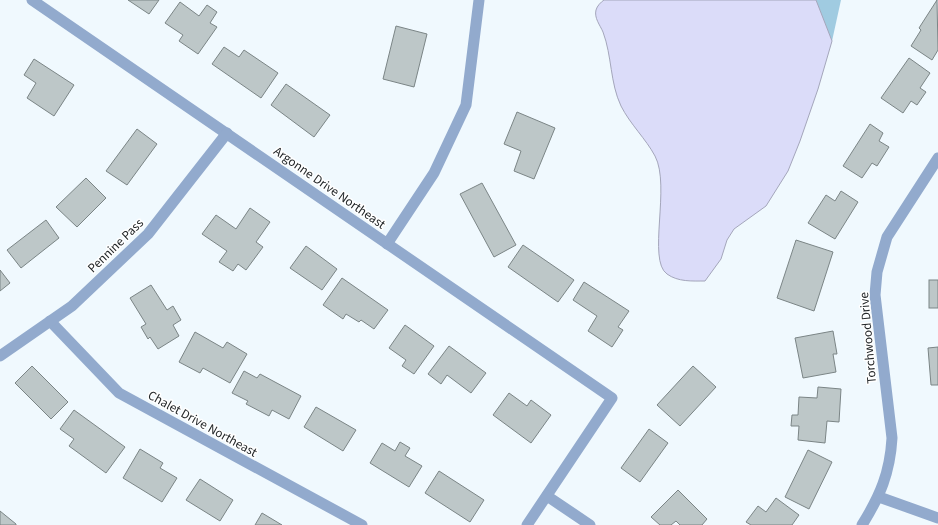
<svg xmlns="http://www.w3.org/2000/svg" width="938" height="525" font-family="'Source Sans 3',sans-serif">
<style>
.green{fill:#a0cbe1}
.water{fill:#dbdcf9;stroke:#a4a6bb}
.building{fill:#bdc7c8;stroke:#7b8586}
.lines{fill:none;stroke-linecap:round;stroke-linejoin:round}
.minor{stroke:#92aacd;stroke-width:11}
.labels{text-anchor:middle;stroke-width:3;stroke-linejoin:round;paint-order:stroke}
.street-label{font-size:13px;fill:#24282a;stroke:#fff}
</style>
<rect width="100%" height="100%" fill="#f0f9fe"/>
<polygon class="green" points="816,0 841,0 832,41 817,6"/>
<path class="water" d="M 604,0 L 816,0 L 832,41 L 818,89 L 800,141 L 788,171 L 766,206 L 734,229 L 727,240 L 721,259 L 705,281 C 692,281 678,282 667,274 C 647,260 671,186 655,156 C 646,139 630,124 621,106 C 610,83 612,56 603,32 C 600,25 594,18 596,10 C 597,6 601,2 604,0 Z"/>
<g class="building">
<polygon points="128,0 159,0 149,14"/>
<polygon points="937,0 938,50 932,60 911,46 921,30 919,28"/>
<polygon points="180,2 199,16 207,5 217,12 210,23 217,27 198,54 179,41 183,35 165,23"/>
<polygon points="396,26 427,34 414,87 383,79"/>
<polygon points="224,47 239,57 244,50 278,73 261,98 212,64"/>
<polygon points="909,58 930,73 920,88 926,92 917,105 911,101 903,113 881,98"/>
<polygon points="34,59 74,85 54,116 27,98 36,83 24,75"/>
<polygon points="286,84 330,115 314,137 271,105"/>
<polygon points="517,112 555,128 534,179 514,171 521,151 504,144"/>
<polygon points="870,124 883,133 879,141 889,147 877,166 872,163 862,178 843,166"/>
<polygon points="137,129 157,144 127,185 106,171"/>
<polygon points="86,178 106,198 77,227 56,207"/>
<polygon points="482,183 516,245 494,257 460,194"/>
<polygon points="841,191 858,202 835,239 808,223 826,195 835,201"/>
<polygon points="250,208 270,222 256,242 263,247 246,270 238,264 233,271 219,262 227,251 202,234 216,215 236,229"/>
<polygon points="46,220 59,238 21,268 7,250"/>
<polygon points="796,240 833,252 814,311 777,298"/>
<polygon points="523,245 574,280 558,302 508,267"/>
<polygon points="306,246 337,269 322,290 290,268"/>
<polygon points="0,270 10,283 0,291"/>
<polygon points="342,278 388,310 374,329 361,320 359,322 346,314 343,319 323,305"/>
<rect x="929" y="280" width="9" height="28"/>
<polygon points="584,282 629,311 618,327 623,330 612,347 588,331 597,316 573,300"/>
<polygon points="151,285 167,310 173,306 181,320 173,325 179,336 158,349 150,337 148,339 141,327 146,324 130,298"/>
<polygon points="405,325 434,346 414,374 402,366 406,360 389,348"/>
<polygon points="833,331 837,354 833,354 836,372 803,378 795,338"/>
<polygon points="195,332 223,348 227,342 247,354 230,383 203,368 200,373 179,362"/>
<polygon points="449,346 486,373 471,393 447,375 441,384 428,374"/>
<polygon points="938,347 938,385 931,385 928,348"/>
<polygon points="32,366 68,402 51,419 15,383"/>
<polygon points="693,366 716,387 680,426 657,405"/>
<polygon points="244,371 257,378 260,374 301,396 289,419 272,410 269,416 246,404 248,401 232,393"/>
<polygon points="818,387 841,389 839,422 827,421 825,443 798,440 799,426 791,426 792,415 798,415 799,397 817,398"/>
<polygon points="509,393 527,406 531,400 551,415 531,443 493,415"/>
<polygon points="316,407 356,430 343,451 304,427"/>
<polygon points="74,410 125,447 106,473 69,446 74,439 60,429"/>
<polygon points="649,429 668,443 640,482 621,468"/>
<polygon points="400,442 410,448 405,456 422,466 409,487 370,463 382,443 395,451"/>
<polygon points="140,449 163,463 160,468 177,478 162,502 123,478"/>
<polygon points="808,450 832,462 809,509 785,497"/>
<polygon points="439,471 484,500 470,522 425,493"/>
<polygon points="200,479 233,500 220,521 186,500"/>
<polygon points="678,490 707,519 702,525 680,525 676,521 671,525 660,525 651,517"/>
<polygon points="776,498 799,515 792,525 751,525 746,522 758,506 766,512"/>
<polygon points="0,511 16,524 16,525 0,525"/>
<polygon points="262,513 282,525 255,525"/>
</g>
<g class="lines">
<g class="minor">
<polyline points="32,0 612,398 527,525"/>
<polyline points="387,244 434,173 466,105 479,0"/>
<polyline points="50,321 119,393 362,525"/>
<polyline points="0,356 72,306 148,234 227,133"/>
<polyline points="547,496 590,525"/>
<polyline points="879,497 938,518"/>
<path d="M 862,525 C 880,496 890,473 892,438 L 875,295 L 877,272 L 887,237 L 938,158"/>
</g>
</g>
<g class="labels">
<g class="street-label">
<text transform="translate(330 187) rotate(35)" y="5">Argonne Drive Northeast</text>
<text transform="translate(115 245) rotate(-44)" y="5">Pennine Pass</text>
<text transform="translate(867 338) rotate(-95)" y="5">Torchwood Drive</text>
<text transform="translate(203 423) rotate(29)" y="5">Chalet Drive Northeast</text>
</g>
</g>
</svg>
